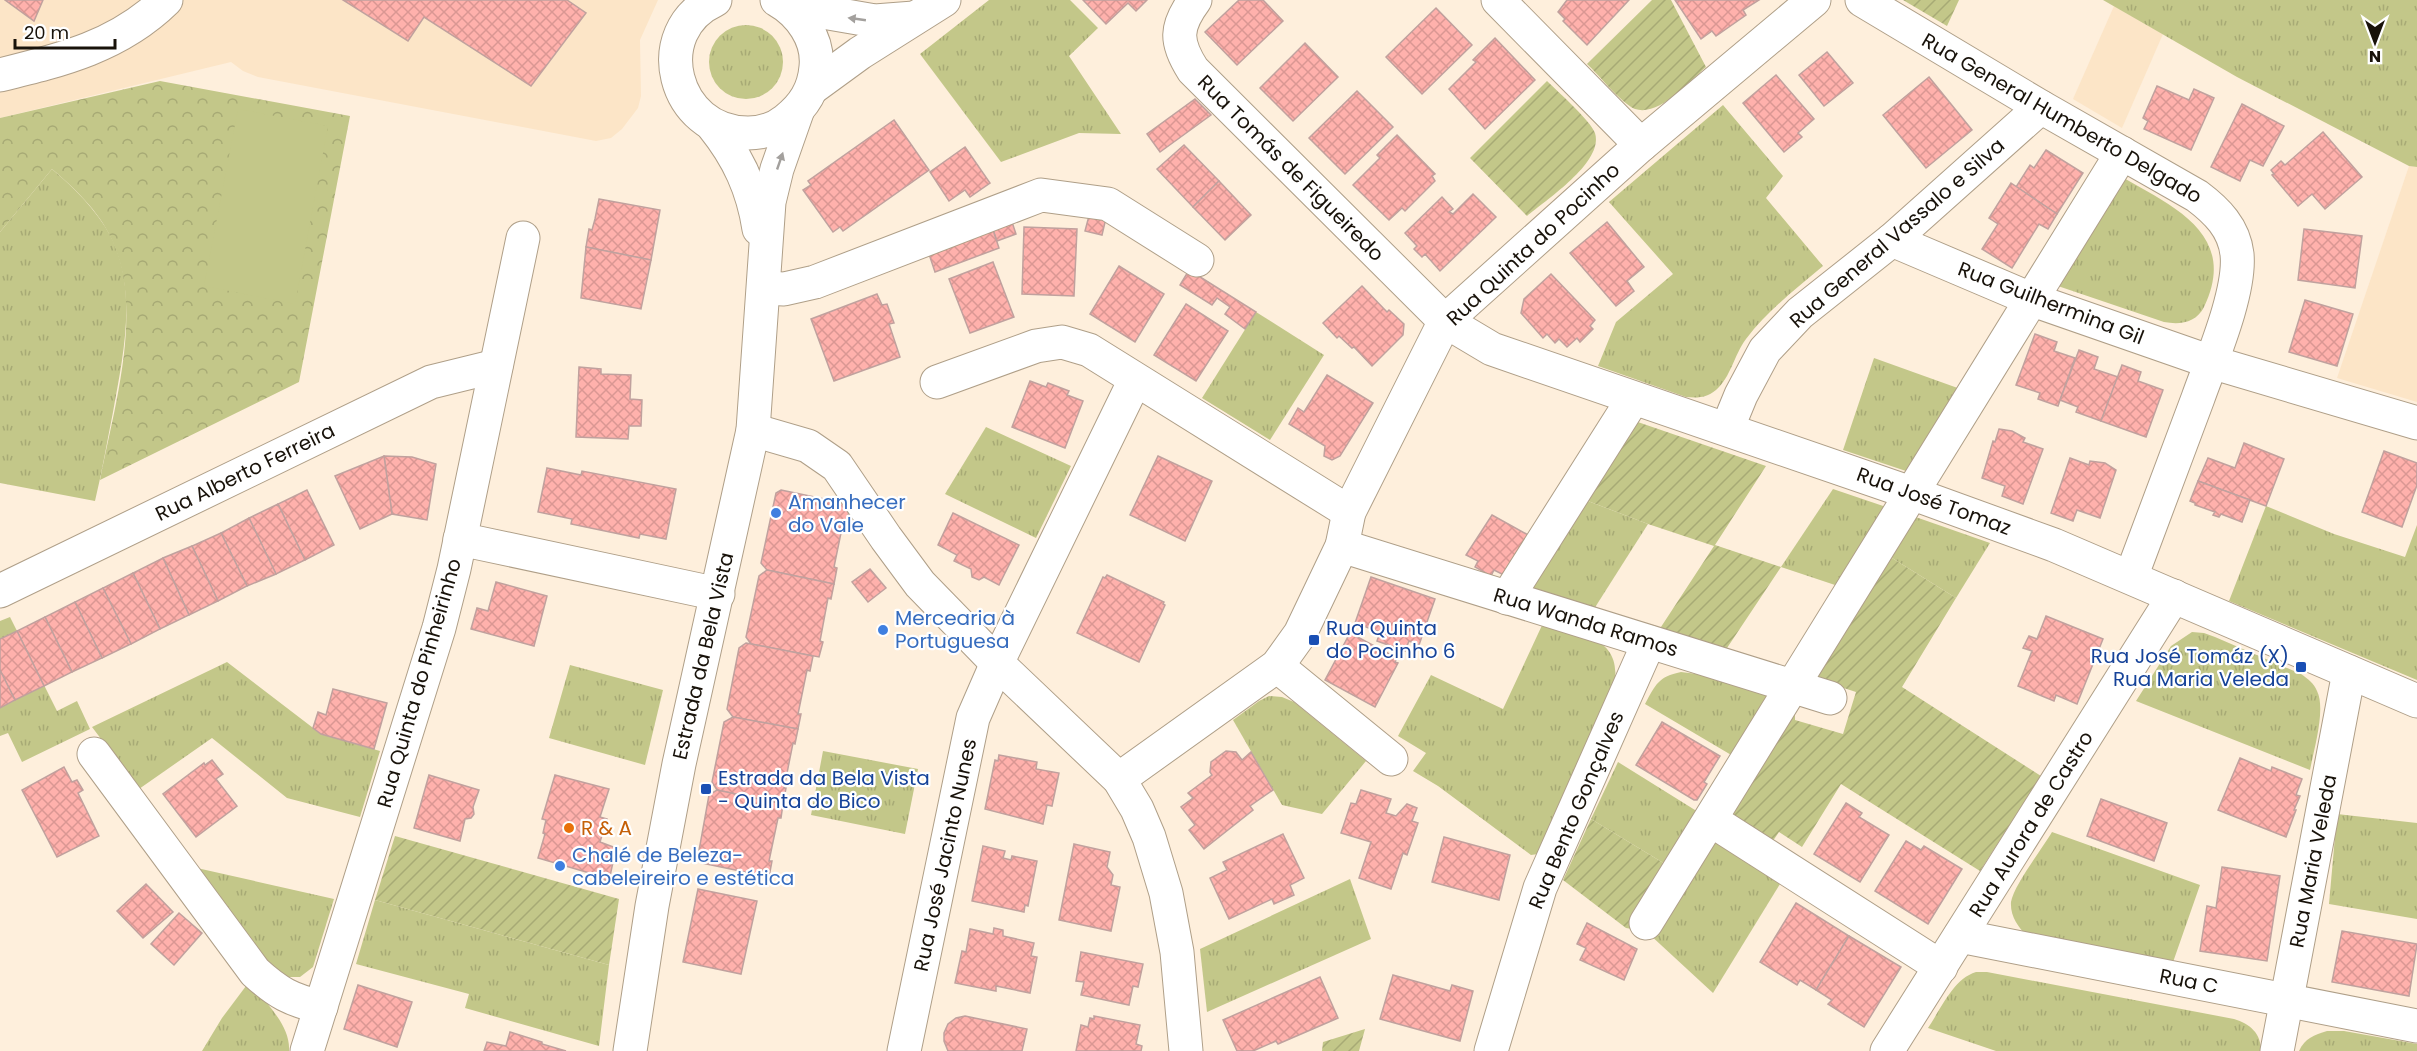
<svg xmlns="http://www.w3.org/2000/svg" width="2417" height="1051" font-family="Poppins,sans-serif">
<style>
.built{fill:#fce5c7}
.grass{fill:url(#grass-tufts)}
.park{fill:url(#park-crowns)}
.garden{fill:url(#garden-furrows)}
.pitch{fill:#c3c789}
.building{fill:url(#building-cross-hatch);stroke:#c0a19e;stroke-width:1.5}
.lines{fill:none;stroke-linecap:round;stroke-linejoin:round}
.minor-casing{stroke:#af9f88;stroke-width:35}
.minor{stroke:#fff;stroke-width:33}
.oneway{fill:#a3a09d}
.shop-dot{fill:#3f7fe0;stroke:#fff;stroke-width:2}
.transit-dot{fill:#1a4fb4;stroke:#fff;stroke-width:2}
.food-dot{fill:#e8710a;stroke:#fff;stroke-width:2}
.labels{text-anchor:middle;stroke-width:4.5;stroke-linejoin:round;paint-order:stroke}
.street-label{font-size:20px;fill:#18120a;stroke:#fff}
.shop-label{font-size:20px;fill:#366cbe;stroke:#fff;text-anchor:start}
.transit-label{font-size:20px;fill:#164399;stroke:#fff;text-anchor:start}
.food-label{font-size:20px;fill:#c56008;stroke:#fff;text-anchor:start}
</style>
<defs>
<pattern id="grass-tufts" width="24" height="20" patternUnits="userSpaceOnUse" patternTransform="scale(1.5)"><rect width="24" height="20" fill="#c3c789"/><path d="M3 7l-1-3M5 7V3M7 7l1-3M15 17l-1-3M17 17v-4M19 17l1-3" fill="none" stroke="#a7aa75"/></pattern>
<pattern id="park-crowns" width="20" height="18" patternUnits="userSpaceOnUse" patternTransform="scale(1.5)"><rect width="20" height="18" fill="#c3c789"/><path d="M2 6a3 3 0 1 1 6 0M12 15a3 3 0 1 1 6 0" fill="none" stroke="#a7aa75"/></pattern>
<pattern id="garden-furrows" width="10" height="10" patternUnits="userSpaceOnUse" patternTransform="scale(1.5)"><rect width="10" height="10" fill="#c3c789"/><path d="M-1 1l2-2M0 10L10 0M9 11l2-2" fill="none" stroke="#a7aa75"/></pattern>
<pattern id="building-cross-hatch" width="8" height="8" patternUnits="userSpaceOnUse" patternTransform="scale(1.5)"><rect width="8" height="8" fill="#ffb1ac"/><path d="M0 0l8 8M0 8l8-8" fill="none" stroke="#da9793"/></pattern>
</defs>
<rect width="100%" height="100%" fill="#feefdc"/>
<g class="built">
<polygon points="0,0 658,0 640,40 641,96 638,108 622,129 611,138 596,141 258,77 243,71 231,62 0,118"/>
<polygon points="2114,6 2163,34 2122,128 2073,99"/>
<polygon points="2409,166 2417,167 2417,402 2337,378"/>
</g>
<g class="grass">
<polygon points="989,0 1070,0 1098,28 1069,56 1121,134 1079,133 1001,162 920,54"/>
<polygon points="2103,0 2417,0 2417,167 2409,166 2237,77"/>
<circle cx="746" cy="62" r="37"/>
<path d="M 1723,105 L 1783,176 L 1766,198 L 1823,266 C 1796,289 1768,310 1746,339 C 1734,355 1731,377 1716,390 C 1706,398 1698,398 1686,397 L 1598,366 L 1616,322 L 1673,274 L 1609,202 Z"/>
<path d="M 52,169 C 74,188 97,210 111,237 C 138,291 123,356 113,412 C 107,442 102,472 95,501 L 0,483 L 0,232 Z"/>
<path d="M 2117,174 C 2169,205 2240,232 2204,307 C 2196,323 2180,325 2164,322 L 2052,284 Z"/>
<polygon points="1256,312 1324,355 1270,440 1202,398"/>
<polygon points="1874,358 1966,391 1915,474 1843,450"/>
<polygon points="986,427 1071,466 1036,538 945,494"/>
<polygon points="1833,489 1892,509 1844,588 1781,567"/>
<polygon points="1580,498 1648,524 1594,609 1525,588"/>
<polygon points="2266,506 2334,534 2405,557 2417,525 2417,680 2229,601"/>
<polygon points="1907,514 1990,543 1956,598 1884,553"/>
<polygon points="10,617 57,711 77,701 90,729 22,762 8,733 0,736 0,621"/>
<path d="M 1544,621 C 1578,633 1624,637 1614,685 L 1538,854 L 1531,855 L 1438,786 L 1413,771 L 1426,753 L 1398,736 L 1431,675 L 1503,709 Z"/>
<path d="M 2192,632 L 2204,633 L 2215,637 L 2301,674 C 2308,679 2314,683 2317,691 C 2326,709 2314,749 2310,770 L 2136,701 L 2171,646 Z"/>
<polygon points="227,662 321,734 380,751 360,817 287,798 212,738 139,789 92,727"/>
<polygon points="570,665 663,690 645,765 549,738"/>
<path d="M 1681,672 L 1697,674 L 1776,698 L 1738,759 L 1645,704 C 1656,684 1658,677 1681,672 Z"/>
<polygon points="1269,696 1282,697 1294,702 1366,761 1322,814 1282,805 1233,720 1259,701"/>
<polygon points="823,751 918,769 905,834 811,815"/>
<polygon points="1618,762 1703,815 1670,867 1591,819"/>
<polygon points="2337,814 2417,823 2417,919 2329,904"/>
<polygon points="1713,831 1780,884 1713,993 1648,933"/>
<path d="M 2052,832 L 2200,885 L 2172,965 L 2027,936 C 2018,927 2010,916 2011,902 C 2014,885 2042,849 2052,832 Z"/>
<polygon points="188,866 334,899 313,967 300,977 285,977 273,970"/>
<polygon points="1350,879 1371,939 1207,1012 1200,949"/>
<polygon points="375,900 609,965 599,1046 465,1008 469,994 356,964"/>
<path d="M 1976,972 L 1987,972 L 2234,1019 C 2250,1024 2261,1033 2261,1051 L 1996,1051 L 1928,1028 C 1941,1009 1953,979 1976,972 Z"/>
<path d="M 249,982 C 264,1001 291,1025 289,1051 L 202,1051 L 222,1018 Z"/>
<path d="M 2327,1031 L 2344,1031 L 2417,1044 L 2417,1051 L 2299,1051 C 2305,1038 2314,1035 2327,1031 Z"/>
</g>
<path class="park" d="M 160,81 L 350,116 L 299,382 L 100,480 C 114,407 145,308 111,238 C 98,210 74,188 52,169 L 0,232 L 0,118 Z"/>
<g class="garden">
<path d="M 1652,0 L 1671,0 L 1706,67 C 1690,81 1659,117 1635,109 C 1621,103 1599,75 1587,64 Z"/>
<polygon points="1903,0 1959,0 1947,26"/>
<path d="M 1547,81 C 1558,92 1590,120 1595,133 C 1604,162 1547,199 1527,216 L 1470,158 Z"/>
<polygon points="1629,419 1766,466 1715,545 1781,567 1725,651 1659,630 1714,546 1648,524 1580,498"/>
<polygon points="1884,553 1956,598 1902,687 2041,776 1980,871 1841,784 1802,847 1779,832 1768,848 1721,818 1795,712 1795,720 1843,734 1856,692 1807,676"/>
<polygon points="1591,819 1670,867 1632,929 1626,928 1563,880"/>
<polygon points="395,836 619,899 609,965 375,900"/>
<polygon points="1365,1029 1359,1051 1322,1051 1323,1042"/>
</g>
<polygon class="pitch" points="238,109 328,126 295,304 204,286"/>
<g class="building">
<polygon points="5,0 43,0 34,21"/>
<polygon points="343,0 567,0 586,13 531,86 424,17 408,41"/>
<polygon points="1083,0 1147,0 1136,11 1128,3 1106,24"/>
<polygon points="1239,0 1263,0 1283,21 1237,65 1205,32"/>
<polygon points="1567,0 1629,0 1587,45 1563,21 1565,19 1558,12"/>
<polygon points="1675,0 1759,0 1743,10 1746,15 1716,36 1712,31 1701,39"/>
<polygon points="1436,8 1472,45 1422,94 1386,57"/>
<polygon points="1495,38 1535,80 1485,129 1449,89 1476,62 1473,60"/>
<polygon points="1305,43 1338,77 1293,121 1260,88"/>
<polygon points="1827,52 1853,83 1824,106 1799,75"/>
<polygon points="1776,75 1814,119 1798,133 1802,137 1784,152 1743,103"/>
<polygon points="1929,77 1972,130 1926,168 1883,115"/>
<polygon points="2157,86 2189,100 2194,89 2214,98 2191,150 2144,129 2148,121 2143,118"/>
<polygon points="1357,91 1393,127 1345,174 1309,138"/>
<polygon points="1195,99 1211,115 1160,152 1147,134"/>
<polygon points="2242,104 2284,126 2263,166 2250,160 2240,181 2211,167"/>
<polygon points="894,120 929,170 843,231 840,227 833,232 803,190 811,185 808,181"/>
<polygon points="2323,132 2362,177 2325,209 2312,194 2298,206 2272,175 2274,174 2271,170 2281,161 2285,165"/>
<polygon points="1397,135 1435,174 1432,176 1435,181 1405,211 1402,208 1389,220 1353,185 1380,158 1377,155"/>
<polygon points="1184,145 1219,181 1193,207 1157,169"/>
<polygon points="965,147 990,183 970,197 965,190 949,201 930,172"/>
<polygon points="2046,150 2083,173 2057,214 2016,187 2030,165 2034,168"/>
<polygon points="1219,181 1251,215 1225,240 1193,207"/>
<polygon points="2011,183 2057,214 2048,229 2039,224 2012,268 1982,249 1998,224 1989,218"/>
<polygon points="1473,194 1496,217 1440,271 1425,254 1422,257 1414,249 1417,246 1405,233 1442,197 1453,209 1449,212 1453,214"/>
<polygon points="599,199 660,210 651,260 586,247 589,229 592,230 595,219"/>
<polygon points="1090,212 1106,218 1102,235 1085,231"/>
<polygon points="1011,219 1016,234 997,241 992,227"/>
<polygon points="1607,222 1644,267 1627,281 1634,291 1616,306 1570,253"/>
<polygon points="992,227 999,248 935,272 928,251"/>
<polygon points="1024,227 1077,229 1074,296 1022,294"/>
<polygon points="2304,229 2362,236 2355,288 2298,280"/>
<polygon points="586,247 651,260 641,309 581,298"/>
<polygon points="993,262 1014,317 970,333 949,279"/>
<polygon points="1119,266 1164,294 1135,342 1090,314"/>
<polygon points="1189,270 1256,312 1245,329 1225,314 1230,307 1217,298 1212,305 1180,285"/>
<polygon points="1551,274 1595,320 1590,326 1593,329 1580,342 1577,338 1567,347 1559,339 1555,343 1547,334 1543,338 1521,313 1524,299"/>
<polygon points="1362,286 1387,312 1389,310 1404,324 1403,335 1372,366 1354,347 1352,348 1339,336 1337,338 1323,323"/>
<polygon points="877,294 882,305 887,304 894,323 889,324 900,357 834,381 811,319"/>
<polygon points="2305,300 2353,314 2337,366 2289,352"/>
<polygon points="1186,304 1228,331 1196,381 1154,355"/>
<polygon points="2035,334 2057,342 2054,351 2075,358 2058,406 2038,399 2040,393 2016,385"/>
<polygon points="2079,350 2098,357 2094,369 2118,377 2101,421 2076,412 2078,407 2060,400"/>
<polygon points="2122,365 2141,372 2138,381 2163,390 2146,437 2101,421"/>
<polygon points="579,367 601,369 601,374 631,375 630,399 642,400 641,426 629,426 628,439 576,437"/>
<polygon points="1327,375 1373,403 1340,456 1332,460 1324,456 1325,446 1289,424 1298,408 1304,412"/>
<polygon points="1030,381 1046,387 1048,383 1069,391 1067,395 1083,401 1065,448 1012,427"/>
<polygon points="1999,429 2012,431 2025,438 2023,442 2043,449 2023,504 2002,496 2005,486 1982,478 1993,441 1995,442"/>
<polygon points="2244,443 2284,459 2266,506 2198,481 2208,458 2235,468"/>
<polygon points="2384,451 2417,463 2417,485 2402,527 2362,512"/>
<polygon points="384,456 412,457 436,464 427,520 392,514"/>
<polygon points="384,456 392,514 360,529 335,476"/>
<polygon points="1158,456 1212,481 1185,541 1130,515"/>
<polygon points="2070,458 2089,465 2090,461 2105,463 2116,470 2100,518 2077,510 2073,521 2051,513"/>
<polygon points="547,468 581,475 582,471 676,489 666,539 640,534 639,538 571,524 572,519 538,512"/>
<polygon points="2198,481 2250,500 2242,522 2221,514 2219,517 2213,515 2215,512 2195,505 2195,503 2190,501"/>
<polygon points="307,490 334,545 305,560 278,504"/>
<polygon points="781,490 843,503 849,510 847,523 843,523 834,567 837,568 834,584 767,570 761,563 776,493"/>
<polygon points="278,504 305,560 276,574 249,518"/>
<polygon points="953,513 1019,545 999,585 984,577 979,580 972,577 971,569 954,561 957,555 938,545"/>
<polygon points="1492,515 1530,536 1506,576 1494,570 1491,576 1475,567 1478,561 1466,555"/>
<polygon points="249,518 276,574 247,586 221,533"/>
<polygon points="221,533 247,586 218,601 192,546"/>
<polygon points="192,546 218,601 189,615 163,558"/>
<polygon points="163,558 189,615 160,629 133,573"/>
<polygon points="870,569 886,588 868,602 852,582"/>
<polygon points="767,570 834,584 831,599 828,598 820,641 823,642 819,657 751,644 746,637 759,576"/>
<polygon points="133,573 160,629 131,644 103,588"/>
<polygon points="1107,575 1164,602 1163,604 1165,605 1139,662 1077,633 1103,577 1105,578"/>
<polygon points="1371,577 1435,599 1419,645 1409,641 1405,651 1377,641 1380,632 1355,623"/>
<polygon points="496,582 547,596 534,646 471,629 477,608 488,611"/>
<polygon points="103,588 131,644 102,658 75,602"/>
<polygon points="75,602 102,658 72,672 45,617"/>
<polygon points="2046,616 2103,639 2077,704 2056,695 2054,701 2018,686 2032,651 2023,648 2029,636 2037,639"/>
<polygon points="45,617 72,672 44,686 17,631"/>
<polygon points="17,631 44,686 15,700 0,670 0,639"/>
<polygon points="1350,633 1397,658 1395,662 1398,663 1375,707 1325,680"/>
<polygon points="746,643 813,656 810,671 807,670 798,714 801,714 798,729 733,717 727,709 739,648"/>
<polygon points="0,670 15,700 0,708"/>
<polygon points="333,689 387,703 374,749 321,734 313,728 318,712 326,715"/>
<polygon points="733,717 798,729 795,744 793,743 784,788 786,788 783,804 717,790 712,782 724,722"/>
<polygon points="1662,722 1720,756 1704,782 1707,784 1697,800 1694,800 1636,765"/>
<polygon points="1226,751 1236,752 1242,760 1251,752 1273,790 1250,806 1253,810 1204,849 1189,830 1195,825 1181,807 1193,798 1188,793 1212,775 1210,772 1211,762"/>
<polygon points="999,755 1037,762 1036,769 1059,773 1052,806 1047,805 1043,824 985,809 995,760 998,761"/>
<polygon points="2240,758 2271,771 2272,767 2302,779 2296,795 2300,796 2294,810 2296,810 2286,837 2218,810"/>
<polygon points="212,760 223,774 216,779 237,806 196,837 163,794 204,763 205,765"/>
<polygon points="64,767 72,782 77,780 83,790 78,793 99,836 57,857 22,790"/>
<polygon points="429,775 479,790 473,807 474,814 471,818 465,819 460,841 414,828"/>
<polygon points="555,775 609,789 600,817 607,819 600,842 616,848 609,881 592,876 593,874 538,858 545,834 543,833 546,820 542,819"/>
<polygon points="717,790 783,804 781,818 778,818 769,861 772,861 769,877 702,863 698,856 709,795"/>
<polygon points="1361,790 1391,799 1386,813 1396,816 1407,804 1417,808 1412,821 1418,823 1407,855 1403,853 1391,889 1359,878 1371,842 1341,833 1351,803 1356,804"/>
<polygon points="2101,799 2167,823 2154,861 2087,836"/>
<polygon points="1846,803 1862,813 1859,817 1889,835 1860,882 1814,854"/>
<polygon points="1283,834 1304,878 1290,885 1294,895 1274,904 1272,899 1229,919 1210,878 1227,870 1223,862"/>
<polygon points="1444,837 1510,855 1499,900 1432,882"/>
<polygon points="1906,841 1921,850 1924,846 1962,869 1928,924 1875,891"/>
<polygon points="1074,844 1110,852 1107,867 1113,875 1111,885 1120,887 1111,931 1059,920"/>
<polygon points="983,846 1005,851 1003,858 1011,860 1012,856 1037,861 1028,906 1025,905 1024,912 972,901"/>
<polygon points="2222,867 2280,876 2267,961 2200,951 2207,906 2216,908"/>
<polygon points="146,884 173,912 143,938 117,911"/>
<polygon points="698,889 757,901 741,974 683,962"/>
<polygon points="1796,903 1849,936 1816,990 1800,980 1797,985 1760,962"/>
<polygon points="179,913 202,933 174,965 151,944"/>
<polygon points="1587,923 1637,949 1624,980 1580,960 1586,948 1577,944"/>
<polygon points="994,928 1003,930 1003,936 1034,943 1031,956 1037,957 1030,993 996,986 996,991 955,983 962,951 966,952 970,929 993,934"/>
<polygon points="2342,931 2417,944 2409,996 2332,982"/>
<polygon points="1849,936 1901,967 1864,1027 1828,1004 1832,1000 1816,990"/>
<polygon points="1081,952 1143,964 1138,987 1133,986 1129,1005 1081,995 1084,982 1076,981"/>
<polygon points="1393,975 1450,991 1452,985 1473,991 1460,1041 1380,1019"/>
<polygon points="1320,977 1338,1018 1278,1044 1276,1041 1253,1051 1237,1051 1223,1020"/>
<polygon points="358,985 412,1002 397,1047 344,1029"/>
<polygon points="965,1016 1027,1029 1022,1051 948,1051 944,1041 944,1033 948,1024 956,1018"/>
<polygon points="1094,1016 1140,1025 1136,1044 1142,1046 1141,1051 1076,1051 1081,1025 1088,1027 1090,1018 1094,1019"/>
<polygon points="510,1032 542,1042 542,1044 566,1051 484,1051 487,1042 506,1046"/>
</g>
<g class="lines">
<defs>
<g id="minor">
<path d="M 715,0 C 647,31 673,133 748,133 C 761,133 775,129 786,120 C 804,106 814,90 816,67 C 819,39 800,13 777,0"/>
<path d="M 1195,0 C 1175,27 1175,42 1193,70 L 1445,321 L 1492,349 L 1911,493 L 2054,545 L 2417,701"/>
<polyline points="1498,0 1641,145"/>
<path d="M 1862,0 L 2041,107 L 2197,196 C 2217,211 2234,228 2237,254 C 2241,292 2211,361 2198,398 C 2175,458 2153,518 2131,577"/>
<polyline points="788,6 875,21 914,18"/>
<path d="M 0,75 C 62,60 119,46 166,0"/>
<polyline points="812,88 860,53 944,0"/>
<path d="M 713,126 C 738,157 753,189 759,229"/>
<polyline points="1892,240 2033,300 2211,362 2417,423"/>
<polyline points="764,288 784,289 815,282 1041,195 1108,204 1197,260"/>
<polyline points="937,382 1036,346 1062,342 1089,350 1349,512"/>
<polyline points="1727,429 1741,395 1765,350 1800,313 1892,240 2041,107"/>
<polyline points="753,430 808,446 837,466 886,538 920,584 997,663 1119,779 1137,809 1149,837 1166,893 1177,952 1186,1051"/>
<polyline points="460,539 718,594"/>
<polyline points="1342,546 1830,698"/>
<polyline points="0,591 431,382 496,366"/>
<polyline points="1507,598 1633,399"/>
<polyline points="1277,666 1391,759"/>
<path d="M 94,754 L 255,972 C 278,993 291,1000 321,1007"/>
<polyline points="1119,779 1277,666 1300,634 1342,546 1349,512 1445,321 1641,145 1814,0"/>
<polyline points="1711,820 1941,967"/>
<polyline points="1646,923 2122,153"/>
<polyline points="1960,936 2417,1026"/>
<polyline points="307,1051 439,628 454,569 523,238"/>
<polyline points="630,1051 652,906 679,764 753,430 769,202 777,169 797,112"/>
<polyline points="904,1051 973,718 997,663 1135,380"/>
<polyline points="1491,1051 1540,888 1649,642"/>
<polyline points="1887,1051 2174,596"/>
<polyline points="2277,1051 2349,672"/>
</g>
</defs>
<use href="#minor" class="minor-casing"/>
<use href="#minor" class="minor"/>
</g>
<defs><path id="oneway-solid" d="M-6-.8H1V-3.2L6.5 0L1 3.2V.8H-6Z" transform="scale(1.5)"/></defs>
<g class="oneway">
<use href="#oneway-solid" transform="translate(857 19) rotate(-172)"/>
<use href="#oneway-solid" transform="translate(780 161) rotate(-71)"/>
</g>
<g class="shop-dot">
<circle cx="776" cy="513" r="6"/>
<circle cx="883" cy="630" r="6"/>
<circle cx="560" cy="866" r="6"/>
</g>
<g class="transit-dot">
<rect x="1308" y="634" width="12" height="12" rx="3"/>
<rect x="2295" y="661" width="12" height="12" rx="3"/>
<rect x="700" y="783" width="12" height="12" rx="3"/>
</g>
<circle class="food-dot" cx="569" cy="828" r="6"/>
<g class="labels">
<g class="street-label">
<text transform="translate(2062 118) rotate(30)" y="7">Rua General Humberto Delgado</text>
<text transform="translate(1291 168) rotate(45)" y="7">Rua Tomás de Figueiredo</text>
<text transform="translate(1897 233) rotate(-41)" y="7">Rua General Vassalo e Silva</text>
<text transform="translate(1533 244) rotate(-43)" y="7">Rua Quinta do Pocinho</text>
<text transform="translate(2051 303) rotate(21)" y="7">Rua Guilhermina Gil</text>
<text transform="translate(245 472) rotate(-26)" y="7">Rua Alberto Ferreira</text>
<text transform="translate(1934 501) rotate(20)" y="7">Rua José Tomaz</text>
<text transform="translate(1586 622) rotate(17)" y="7">Rua Wanda Ramos</text>
<text transform="translate(703 656) rotate(-77)" y="7">Estrada da Bela Vista</text>
<text transform="translate(419 683) rotate(-74)" y="7">Rua Quinta do Pinheirinho</text>
<text transform="translate(1576 810) rotate(-67)" y="7">Rua Bento Gonçalves</text>
<text transform="translate(2031 824) rotate(-58)" y="7">Rua Aurora de Castro</text>
<text transform="translate(945 855) rotate(-78)" y="7">Rua José Jacinto Nunes</text>
<text transform="translate(2313 861) rotate(-79)" y="7">Rua Maria Veleda</text>
<text transform="translate(2189 981) rotate(11)" y="7">Rua C</text>
</g>
<g class="shop-label">
<text x="788" y="509">Amanhecer<tspan x="788" dy="23">do Vale</tspan></text>
<text x="895" y="625">Mercearia à<tspan x="895" dy="23">Portuguesa</tspan></text>
<text x="572" y="862">Chalé de Beleza-<tspan x="572" dy="23">cabeleireiro e estética</tspan></text>
</g>
<g class="transit-label">
<text x="1326" y="635">Rua Quinta<tspan x="1326" dy="23">do Pocinho 6</tspan></text>
<text x="2289" y="663" text-anchor="end">Rua José Tomáz (X)<tspan x="2289" dy="23">Rua Maria Veleda</tspan></text>
<text x="718" y="785">Estrada da Bela Vista<tspan x="718" dy="23">- Quinta do Bico</tspan></text>
</g>
<g class="food-label">
<text x="581" y="835">R &amp; A</text>
</g>
</g>
<g transform="translate(2375 42) rotate(180)" stroke="#ffffff" stroke-width="4.5" paint-order="stroke">
<path d="M0-4.5L10 22L0 15L-10 22Z" fill="#18120a"/>
<text y="-9" font-size="16" font-weight="bold" text-anchor="middle" fill="#18120a">N</text>
</g>
<path d="M15 39v9h100v-9" fill="none" stroke="#18120a" stroke-width="3"/>
<text x="24" y="39" font-size="18" fill="#18120a" stroke="#ffffff" stroke-width="4.5" paint-order="stroke">20 m</text>
</svg>
